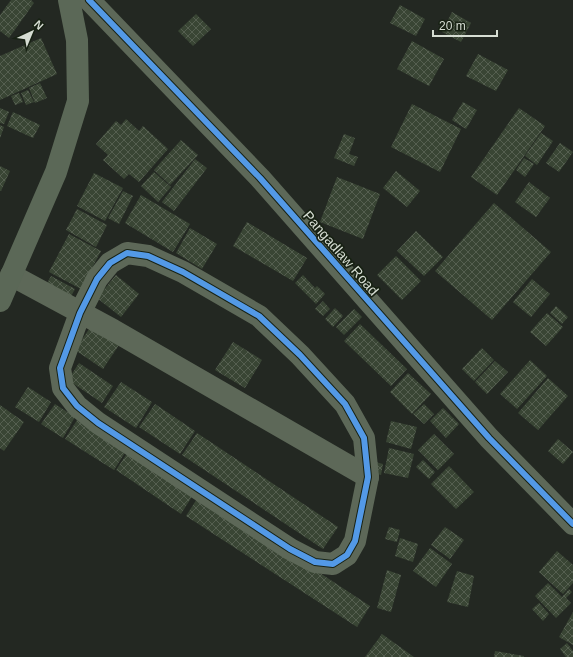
<svg xmlns="http://www.w3.org/2000/svg" width="573" height="657" font-family="Arial,sans-serif">
<style>
.building{fill:url(#building-cross-hatch)}
.lines{fill:none;stroke-linecap:round;stroke-linejoin:round}
.minor{stroke:#5d6858;stroke-width:22}
.major{stroke:#5b6857;stroke-width:22}
.cycleway-casing{stroke:#182214;stroke-width:8}
.cycleway{stroke:#5399e6;stroke-width:6}
.labels{text-anchor:middle;stroke-width:3.5;stroke-linejoin:round;paint-order:stroke}
.street-label{font-size:14px;fill:#d6ddd3;stroke:#182214}
</style>
<defs>
<pattern id="building-cross-hatch" width="8" height="8" patternUnits="userSpaceOnUse"><rect width="8" height="8" fill="#394534"/><path d="M0 0l8 8M0 8l8-8" fill="none" stroke="#555f50"/></pattern>
</defs>
<rect width="100%" height="100%" fill="#232822"/>
<g class="building">
<polygon points="11,0 31,0 34,3 9,38 0,31 0,15"/>
<polygon points="400,5 425,19 416,36 390,23"/>
<polygon points="452,12 471,23 461,42 442,32"/>
<polygon points="196,14 211,29 193,46 178,31"/>
<polygon points="41,38 57,74 0,100 0,56"/>
<polygon points="412,41 444,59 429,86 397,69"/>
<polygon points="478,54 508,70 496,91 466,76"/>
<polygon points="40,83 47,98 35,103 29,88"/>
<polygon points="28,90 34,102 26,105 21,93"/>
<polygon points="19,93 23,102 15,105 11,96"/>
<polygon points="463,102 477,110 466,129 452,120"/>
<polygon points="412,104 461,129 440,172 391,147"/>
<polygon points="0,108 9,112 4,124 0,123"/>
<polygon points="519,108 545,126 497,195 471,177"/>
<polygon points="13,112 40,125 33,138 7,126"/>
<polygon points="126,119 139,131 143,126 168,149 139,182 129,174 124,179 103,160 108,155 96,144 116,121 121,125"/>
<polygon points="0,125 4,127 0,138"/>
<polygon points="541,133 553,141 537,165 525,156"/>
<polygon points="344,134 355,138 349,154 358,157 354,166 334,158"/>
<polygon points="181,140 198,155 170,185 154,170"/>
<polygon points="560,143 573,152 559,172 546,163"/>
<polygon points="524,158 534,164 525,177 516,170"/>
<polygon points="195,159 207,168 174,211 162,202"/>
<polygon points="0,166 10,171 1,191 0,191"/>
<polygon points="396,171 420,191 407,207 383,188"/>
<polygon points="154,172 171,187 158,202 141,186"/>
<polygon points="94,173 123,188 105,221 77,206"/>
<polygon points="337,177 380,194 363,239 320,222"/>
<polygon points="529,182 550,198 536,217 515,202"/>
<polygon points="123,191 133,196 119,224 108,218"/>
<polygon points="141,195 190,224 173,252 125,223"/>
<polygon points="494,203 551,252 492,320 435,271"/>
<polygon points="77,209 107,225 96,247 66,230"/>
<polygon points="247,222 307,258 293,281 233,246"/>
<polygon points="190,228 217,244 202,269 176,253"/>
<polygon points="416,231 443,257 424,276 397,251"/>
<polygon points="69,234 101,251 81,289 49,272"/>
<polygon points="396,256 421,281 402,300 377,275"/>
<polygon points="116,275 139,294 121,317 97,298"/>
<polygon points="303,275 315,288 317,286 325,294 316,304 295,283"/>
<polygon points="51,276 75,289 67,304 43,291"/>
<polygon points="532,279 550,294 531,317 513,302"/>
<polygon points="323,301 330,309 323,316 315,309"/>
<polygon points="556,306 568,317 562,324 550,313"/>
<polygon points="335,308 343,316 333,327 325,319"/>
<polygon points="354,309 362,317 344,335 336,327"/>
<polygon points="547,313 563,327 546,346 530,332"/>
<polygon points="360,324 407,369 391,386 344,341"/>
<polygon points="91,326 119,345 103,369 75,350"/>
<polygon points="233,342 262,360 245,388 215,370"/>
<polygon points="482,348 494,360 474,381 462,369"/>
<polygon points="530,360 547,376 517,409 500,394"/>
<polygon points="495,361 508,372 487,394 475,382"/>
<polygon points="79,363 113,386 102,403 68,380"/>
<polygon points="408,373 431,394 412,414 390,392"/>
<polygon points="548,378 568,396 538,430 518,413"/>
<polygon points="121,382 152,402 136,428 104,407"/>
<polygon points="28,387 51,402 39,422 15,407"/>
<polygon points="55,404 75,417 63,438 41,424"/>
<polygon points="155,404 195,431 180,454 139,427"/>
<polygon points="424,404 434,414 424,424 413,414"/>
<polygon points="0,405 24,422 4,451 0,448"/>
<polygon points="443,408 459,424 446,438 430,421"/>
<polygon points="79,417 128,448 114,470 65,439"/>
<polygon points="391,421 417,427 411,449 386,442"/>
<polygon points="197,433 338,527 323,549 182,455"/>
<polygon points="434,434 454,454 438,470 418,450"/>
<polygon points="558,439 573,452 563,464 548,451"/>
<polygon points="389,448 414,454 408,478 384,473"/>
<polygon points="130,449 195,492 181,514 116,470"/>
<polygon points="423,460 435,472 429,479 416,467"/>
<polygon points="372,461 383,464 381,475 369,472"/>
<polygon points="449,466 474,492 456,509 431,484"/>
<polygon points="200,494 370,606 357,627 186,516"/>
<polygon points="389,527 400,530 397,542 385,539"/>
<polygon points="445,527 464,540 450,559 431,545"/>
<polygon points="400,538 418,544 413,562 395,556"/>
<polygon points="430,548 452,564 436,587 413,571"/>
<polygon points="557,551 573,565 573,583 563,594 539,572"/>
<polygon points="387,570 401,575 391,612 377,608"/>
<polygon points="457,571 474,576 468,607 447,602"/>
<polygon points="548,583 562,597 569,589 572,592 566,598 571,603 556,618 535,596"/>
<polygon points="539,603 549,614 543,621 532,609"/>
<polygon points="573,612 573,645 559,637"/>
<polygon points="382,634 414,657 365,657"/>
<polygon points="567,643 573,651 573,657 566,657 560,649"/>
<polygon points="495,651 524,656 524,657 494,657"/>
</g>
<g class="lines">
<g class="minor">
<polyline points="89,0 260,178 489,438 573,524"/>
<polygon points="127,253 148,256 183,272 259,316 300,355 345,404 364,438 368,477 355,541 347,555 333,564 315,562 290,549 98,423 77,406 63,388 60,368 80,313 97,279 110,263"/>
<polyline points="11,275 113,330 368,477"/>
</g>
<polyline class="major" points="0,301 56,172 78,101 77,40 69,0"/>
<defs>
<g id="cycleway">
<polyline points="89,0 260,178 489,438 573,524"/>
<polygon points="127,253 148,256 183,272 259,316 300,355 345,404 364,438 368,477 355,541 347,555 333,564 315,562 290,549 98,423 77,406 63,388 60,368 80,313 97,279 110,263"/>
</g>
</defs>
<use href="#cycleway" class="cycleway-casing"/>
<use href="#cycleway" class="cycleway"/>
</g>
<g class="labels">
<g class="street-label">
<text transform="translate(341 253) rotate(49)" y="5">Pangadlaw Road</text>
</g>
</g>
<g transform="translate(32 32) rotate(44)" stroke="#182214" stroke-width="3" paint-order="stroke">
<path d="M0-3L7 15L0 10L-7 15Z" fill="#d6ddd3"/>
<text y="-6" font-size="11" font-weight="bold" text-anchor="middle" fill="#d6ddd3">N</text>
</g>
<path d="M433 30v6h64v-6" fill="none" stroke="#d6ddd3" stroke-width="2"/>
<text x="439" y="30" font-size="12" fill="#d6ddd3" stroke="#182214" stroke-width="3" paint-order="stroke">20 m</text>
</svg>
